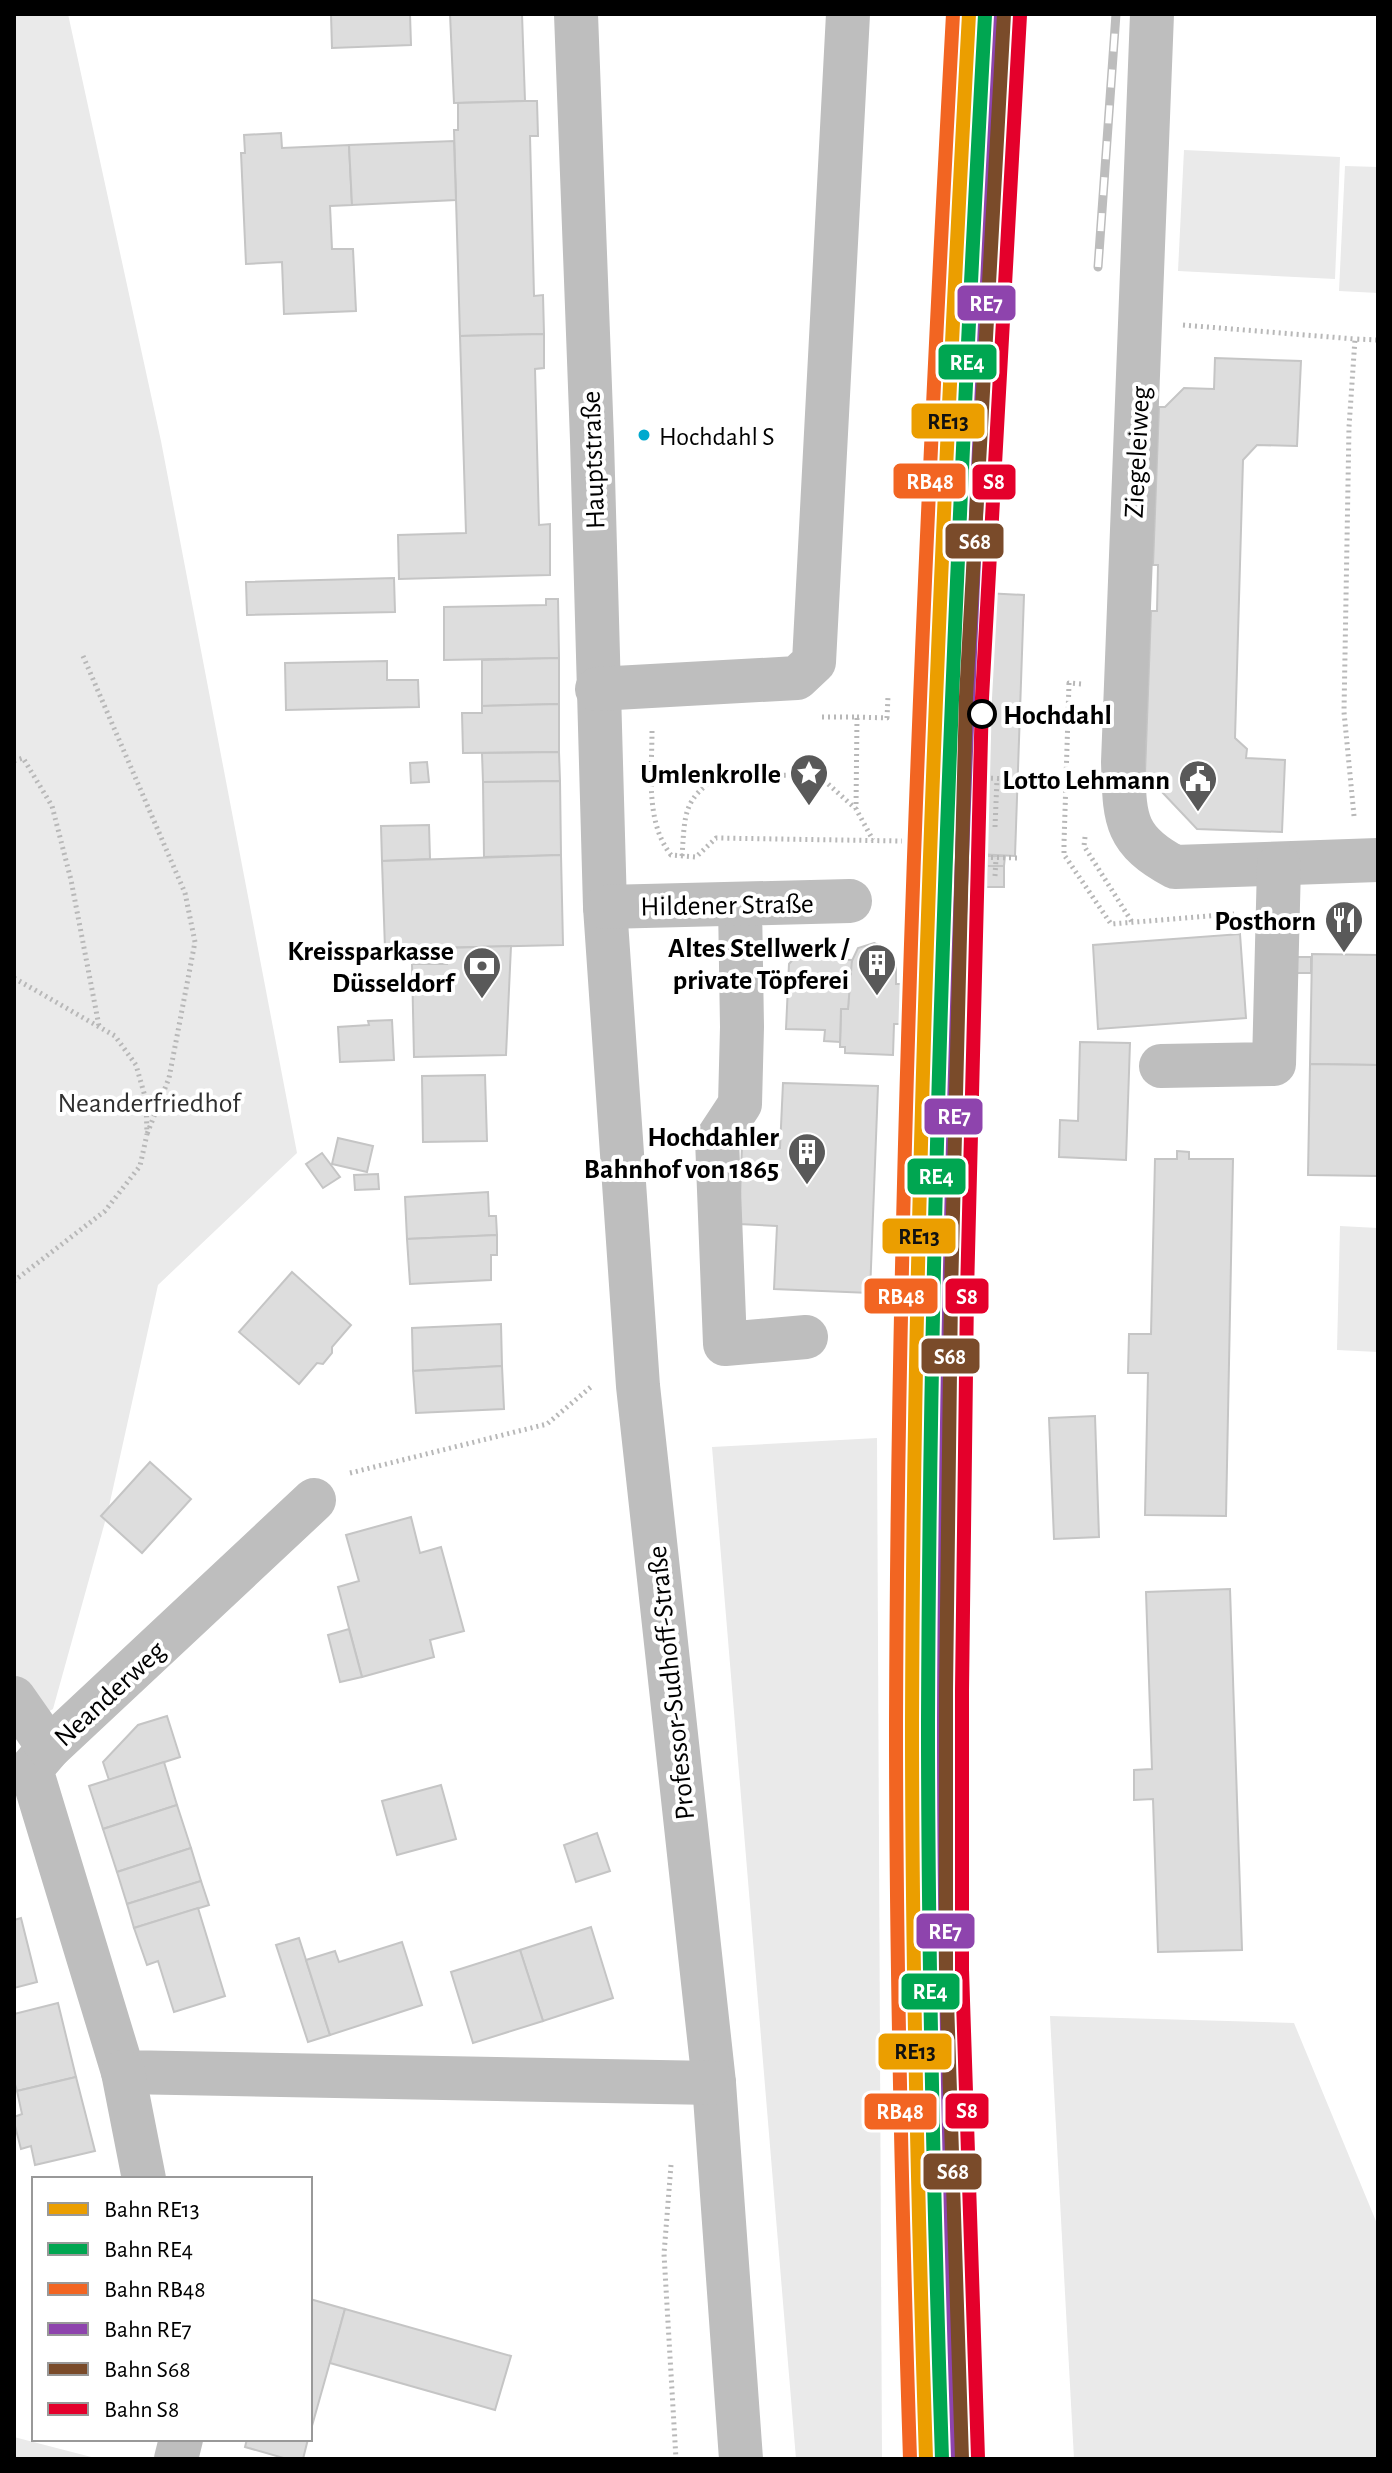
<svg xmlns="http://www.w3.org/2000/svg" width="1392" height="2473" font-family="'Alegreya Sans',sans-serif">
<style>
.green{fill:#eaeaea}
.building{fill:#ddd;stroke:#c5c5c5;stroke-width:2}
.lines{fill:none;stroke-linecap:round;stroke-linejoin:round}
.path{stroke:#b8b8b8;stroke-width:5;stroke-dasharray:2 4;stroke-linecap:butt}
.minor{stroke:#bebebe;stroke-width:44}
.rail-casing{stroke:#bdbdbd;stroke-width:9}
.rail{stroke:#fff;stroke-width:6;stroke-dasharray:18;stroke-linecap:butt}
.rail-1-casing{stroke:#fff;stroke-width:20}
.rail-2-casing{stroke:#fff;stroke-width:20}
.rail-3-casing{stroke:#fff;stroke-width:20}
.rail-4-casing{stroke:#fff;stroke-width:20}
.rail-5-casing{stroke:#fff;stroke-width:20}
.rail-6-casing{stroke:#fff;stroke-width:20}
.rail-1{stroke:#eb9e00;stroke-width:14}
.rail-2{stroke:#00a651;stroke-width:14}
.rail-3{stroke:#f26522;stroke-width:14}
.rail-4{stroke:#8e44ad;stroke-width:14}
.rail-5{stroke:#7a4b2a;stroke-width:14}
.rail-6{stroke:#e4002b;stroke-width:14}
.bus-dot{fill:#00a9ce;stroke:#fff;stroke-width:3}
.stop-dot{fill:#fff;stroke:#000;stroke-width:4}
.labels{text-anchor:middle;stroke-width:8;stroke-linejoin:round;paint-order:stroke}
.bus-label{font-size:26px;fill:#000;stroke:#fff;text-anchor:start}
.street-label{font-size:28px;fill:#000;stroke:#fff}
.stop-label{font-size:28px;font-weight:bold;fill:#000;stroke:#fff;text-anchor:start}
.poi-label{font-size:28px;font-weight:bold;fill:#000;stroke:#fff;text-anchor:end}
.park-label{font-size:28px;fill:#303030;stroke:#fff}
.line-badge{stroke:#fff;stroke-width:3}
.badge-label{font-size:22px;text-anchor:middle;font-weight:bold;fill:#fff}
.pale-badge-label{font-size:22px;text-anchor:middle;font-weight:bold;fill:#111}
</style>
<rect width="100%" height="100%" fill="#fff"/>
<g class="green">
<polygon points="14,14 68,14 161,441 297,1153 158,1285 108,1511 53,1709 14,1731"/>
<polygon points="1184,150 1340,157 1335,279 1178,271"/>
<polygon points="1345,166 1378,167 1378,293 1339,291"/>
<polygon points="1340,1226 1378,1228 1378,1352 1337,1350"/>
<polygon points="877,1438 882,2459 796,2459 712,1447"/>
<polygon points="1050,2016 1294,2023 1378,2226 1378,2459 1074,2459"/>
<polygon points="14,2437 99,2459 14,2459"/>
</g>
<g class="building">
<polygon points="331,14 410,14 411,45 332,48"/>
<polygon points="450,14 522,14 525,101 454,103"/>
<polygon points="525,101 537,101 538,136 530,136 534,296 543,295 544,334 460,336 454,130 458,130 458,103"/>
<polygon points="281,133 282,148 349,145 352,205 330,206 332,249 353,249 356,311 284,314 282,262 246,264 241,153 245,153 244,135"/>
<polygon points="454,141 456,200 352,205 349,145"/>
<polygon points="544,334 544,368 535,369 539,525 550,524 550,575 399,579 398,535 466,533 460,336"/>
<polygon points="1215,358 1301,361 1297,446 1257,445 1243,460 1235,738 1247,749 1246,758 1285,760 1282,832 1197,829 1145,774 1151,611 1157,611 1158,565 1153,565 1159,407 1165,407 1184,388 1214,389"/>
<polygon points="394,578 395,612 247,615 246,582"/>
<polygon points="985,593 1024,595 1015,856 976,854"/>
<polygon points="546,599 558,599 559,658 444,660 444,607 546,605"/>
<polygon points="559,658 559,704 482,706 482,660"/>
<polygon points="387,661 387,680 418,680 419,707 286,710 285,663"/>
<polygon points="559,704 559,752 463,753 462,713 482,713 482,706"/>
<polygon points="559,752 560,781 483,782 482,753"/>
<polygon points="427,762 429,782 411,783 410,763"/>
<polygon points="560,781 561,855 484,857 483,782"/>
<polygon points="429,825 430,859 382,861 381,826"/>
<polygon points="561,855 563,945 385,949 382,861"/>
<polygon points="987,856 1005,856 1004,866 987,866"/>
<polygon points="987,866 1004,866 1004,887 986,887"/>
<polygon points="1240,934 1246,1018 1098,1029 1093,945"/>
<polygon points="874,943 889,950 896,965 896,984 905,984 904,1024 894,1024 893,1055 845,1053 845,1047 840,1047 841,1009 848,1009 850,965 858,948"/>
<polygon points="511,946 506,1055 414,1057 412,964 447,964 447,948"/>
<polygon points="1312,954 1378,955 1378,1065 1310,1064"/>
<polygon points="1294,957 1311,957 1311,973 1293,973"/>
<polygon points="794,958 852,960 848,1009 841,1009 840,1042 824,1041 825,1030 786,1029 789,964"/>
<polygon points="392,1020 394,1060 340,1062 338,1027 369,1025 368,1021"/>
<polygon points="1080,1042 1130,1043 1126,1160 1059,1157 1060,1120 1078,1121"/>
<polygon points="1310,1064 1378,1065 1378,1176 1308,1175"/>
<polygon points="485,1075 487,1141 423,1142 422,1076"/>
<polygon points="783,1083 878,1086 870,1293 774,1289 777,1226 739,1224 742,1146 780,1148"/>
<polygon points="338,1138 373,1146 367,1172 332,1164"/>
<polygon points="1177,1151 1189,1152 1189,1159 1233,1159 1226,1516 1145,1515 1148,1373 1128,1373 1129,1334 1151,1334 1155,1159 1177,1159"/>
<polygon points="322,1153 340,1177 323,1188 306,1164"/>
<polygon points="378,1174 379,1189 355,1190 354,1175"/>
<polygon points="488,1192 489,1216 496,1216 497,1235 407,1239 405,1197"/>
<polygon points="497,1235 497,1255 491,1255 491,1280 410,1284 407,1239"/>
<polygon points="292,1272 351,1325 332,1347 332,1353 323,1364 317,1363 299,1384 239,1332"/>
<polygon points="501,1324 502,1366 413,1371 412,1328"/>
<polygon points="502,1366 504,1409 416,1413 413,1371"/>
<polygon points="1095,1416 1099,1537 1054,1539 1049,1418"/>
<polygon points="150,1462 191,1499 142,1553 101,1516"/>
<polygon points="411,1517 420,1553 441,1547 464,1631 430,1640 434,1657 362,1677 338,1587 359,1581 346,1535"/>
<polygon points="1230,1589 1242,1950 1158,1952 1153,1799 1134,1800 1134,1770 1152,1769 1146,1592"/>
<polygon points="349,1629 362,1677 340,1682 328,1635"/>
<polygon points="167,1716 180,1757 109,1780 103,1762 138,1725"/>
<polygon points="164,1762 177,1805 103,1829 89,1786"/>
<polygon points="441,1785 456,1839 397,1855 382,1801"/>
<polygon points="177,1805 191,1848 117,1872 103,1829"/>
<polygon points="597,1833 610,1871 576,1882 564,1845"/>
<polygon points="191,1848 201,1881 127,1904 117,1872"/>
<polygon points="201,1881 209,1905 134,1928 127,1904"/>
<polygon points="198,1908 225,1996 174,2012 158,1961 147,1965 134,1928"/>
<polygon points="21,1918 37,1982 14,1988 14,1920"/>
<polygon points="591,1927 613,1998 543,2021 520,1950"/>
<polygon points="299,1938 330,2035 308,2042 276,1945"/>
<polygon points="402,1942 422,2005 330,2035 306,1960 335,1951 339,1962"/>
<polygon points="520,1950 543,2021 473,2043 451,1972"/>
<polygon points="58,2003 76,2077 17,2091 14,2081 14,2014"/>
<polygon points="76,2077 95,2151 35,2165 31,2146 21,2149 14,2122 14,2117 22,2114 17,2091"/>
<polygon points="310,2299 345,2309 310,2433"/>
<polygon points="345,2309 511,2356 495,2410 330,2363"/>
<polygon points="247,2439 308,2439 303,2459 287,2459 245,2447"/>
</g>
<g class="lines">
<g class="path">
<polyline points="1183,325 1355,339"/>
<polyline points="83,656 185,893 195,942 169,1078 147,1134"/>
<polyline points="1081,684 1069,683 1064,843 1064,855 1067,859 1111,924 1234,914"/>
<polyline points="822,717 857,717 856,809"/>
<polyline points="857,717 887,718 888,696"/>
<path d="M 652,731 C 652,772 645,822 671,855 L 696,857 L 716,838 L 902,841"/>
<polyline points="14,761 23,758 52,806 71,880 99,1026"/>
<polyline points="652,774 677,772 720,776 818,775 856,809 873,840"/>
<polyline points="979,778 1017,779"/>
<polyline points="1354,816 1344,712 1349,427 1355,339 1378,340"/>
<polyline points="995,827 997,779"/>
<polyline points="1085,837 1084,846 1132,922"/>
<path d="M 682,856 C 685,817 682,798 719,777"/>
<polyline points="973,857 1019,858"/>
<polyline points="995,876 996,858"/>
<polyline points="14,978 115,1036 136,1065 146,1100 147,1134 140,1166 105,1211 14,1281"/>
<polyline points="350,1473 547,1424 592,1386"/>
<polyline points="671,2165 664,2254 676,2459"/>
</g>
<g class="minor">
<polyline points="576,14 592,440 605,907 638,1386 714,2083 741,2459"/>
<path d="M 1152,14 L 1123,762 C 1125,816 1122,839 1175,867 L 1378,860"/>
<polyline points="597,689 797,678 814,662 848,14"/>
<polyline points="740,904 742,1027 740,1104 717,1139 725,1344 806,1337"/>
<polyline points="605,907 850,901"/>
<polyline points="1161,1066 1274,1064 1279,865"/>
<polyline points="314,1500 49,1748 31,1769 123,2072 714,2083"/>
<polyline points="14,1698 49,1748"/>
<polyline points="123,2072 144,2179"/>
<polyline points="176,2459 181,2439"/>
</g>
<defs>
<polyline id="rail" points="1098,267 1116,14"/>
</defs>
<use href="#rail" class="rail-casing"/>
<use href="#rail" class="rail"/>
<defs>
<path id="rail-1" d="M 926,2459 C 918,2213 912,1968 912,1722 C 914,1152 938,583 969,14"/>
<path id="rail-2" d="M 942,2459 C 934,2213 928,1967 928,1722 C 930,1152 954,583 985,15"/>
<path id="rail-3" d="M 910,2459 C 902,2213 896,1968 896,1722 C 898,1152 922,583 953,14"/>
<path id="rail-4" d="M 958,2458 C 950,2212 944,1967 944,1721 C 946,1152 970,584 1001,16"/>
<polyline id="rail-5" points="962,2459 946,1970 946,1690 951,1293 966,697 1004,14"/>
<polyline id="rail-6" points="978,2458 962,1970 962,1690 967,1293 982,698 1020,15"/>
</defs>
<use href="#rail-1" class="rail-1-casing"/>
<use href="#rail-2" class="rail-2-casing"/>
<use href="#rail-3" class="rail-3-casing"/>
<use href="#rail-4" class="rail-4-casing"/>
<use href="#rail-5" class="rail-5-casing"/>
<use href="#rail-6" class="rail-6-casing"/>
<use href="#rail-1" class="rail-1"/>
<use href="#rail-2" class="rail-2"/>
<use href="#rail-3" class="rail-3"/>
<use href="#rail-4" class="rail-4"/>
<use href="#rail-5" class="rail-5"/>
<use href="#rail-6" class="rail-6"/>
</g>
<defs>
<symbol id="sight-pin" viewBox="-11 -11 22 30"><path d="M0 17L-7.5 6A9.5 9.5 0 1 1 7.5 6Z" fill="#595959" stroke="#fff"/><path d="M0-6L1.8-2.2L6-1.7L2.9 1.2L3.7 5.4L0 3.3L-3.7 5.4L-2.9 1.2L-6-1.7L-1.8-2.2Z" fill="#fff"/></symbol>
<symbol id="civic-pin" viewBox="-11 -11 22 30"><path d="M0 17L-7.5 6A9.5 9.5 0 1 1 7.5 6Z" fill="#595959" stroke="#fff"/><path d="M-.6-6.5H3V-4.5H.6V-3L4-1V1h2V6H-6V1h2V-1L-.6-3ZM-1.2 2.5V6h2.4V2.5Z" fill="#fff"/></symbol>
<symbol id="restaurant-pin" viewBox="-11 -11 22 30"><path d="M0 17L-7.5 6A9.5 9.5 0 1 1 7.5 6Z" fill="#595959" stroke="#fff"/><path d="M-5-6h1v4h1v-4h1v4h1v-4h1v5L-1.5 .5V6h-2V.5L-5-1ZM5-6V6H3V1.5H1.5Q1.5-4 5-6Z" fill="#fff"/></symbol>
<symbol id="building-pin" viewBox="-11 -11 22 30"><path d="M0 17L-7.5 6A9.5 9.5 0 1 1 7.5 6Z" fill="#595959" stroke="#fff"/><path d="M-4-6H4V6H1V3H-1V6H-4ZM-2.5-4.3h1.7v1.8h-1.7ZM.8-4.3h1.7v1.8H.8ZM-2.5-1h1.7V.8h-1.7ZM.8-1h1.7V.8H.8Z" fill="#fff"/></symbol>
<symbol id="bank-pin" viewBox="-11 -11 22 30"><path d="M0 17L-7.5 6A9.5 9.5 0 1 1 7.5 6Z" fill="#595959" stroke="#fff"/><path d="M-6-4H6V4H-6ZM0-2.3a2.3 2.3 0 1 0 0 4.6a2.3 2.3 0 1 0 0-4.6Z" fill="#fff"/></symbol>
</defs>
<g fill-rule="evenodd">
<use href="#sight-pin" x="787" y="751" width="44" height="60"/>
<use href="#civic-pin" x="1176" y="757" width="44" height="60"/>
<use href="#restaurant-pin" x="1322" y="898" width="44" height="60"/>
<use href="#building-pin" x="855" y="941" width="44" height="60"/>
<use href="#bank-pin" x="460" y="944" width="44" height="60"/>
<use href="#building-pin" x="785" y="1130" width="44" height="60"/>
</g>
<circle class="bus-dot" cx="644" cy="435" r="7"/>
<circle class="stop-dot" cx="982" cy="714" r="13"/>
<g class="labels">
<g class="bus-label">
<text x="659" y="445">Hochdahl S</text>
</g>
<g class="street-label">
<text transform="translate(1136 452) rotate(-87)" y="10">Ziegeleiweg</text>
<text transform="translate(592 460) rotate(-92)" y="10">Hauptstraße</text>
<text transform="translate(727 904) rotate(-1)" y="10">Hildener Straße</text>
<text transform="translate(670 1683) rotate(-96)" y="10">Professor-Sudhoff-Straße</text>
<text transform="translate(109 1693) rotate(-43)" y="10">Neanderweg</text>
</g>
<g class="stop-label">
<text x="1003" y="724">Hochdahl</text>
</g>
<g class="poi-label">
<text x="781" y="783">Umlenkrolle</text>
<text x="1170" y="789">Lotto Lehmann</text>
<text x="1316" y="930">Posthorn</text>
<text x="849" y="957">Altes Stellwerk /<tspan x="849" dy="32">private Töpferei</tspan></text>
<text x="454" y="960">Kreissparkasse<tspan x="454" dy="32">Düsseldorf</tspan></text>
<text x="779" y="1146">Hochdahler<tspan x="779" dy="32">Bahnhof von 1865</tspan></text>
</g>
<g class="park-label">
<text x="149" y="1112">Neanderfriedhof</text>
</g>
</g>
<g class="line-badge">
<rect x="956" y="284" width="61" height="38" rx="8" fill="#8e44ad"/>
<rect x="937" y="343" width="61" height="38" rx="8" fill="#00a651"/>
<rect x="910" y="402" width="76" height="38" rx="8" fill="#eb9e00"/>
<rect x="892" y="462" width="75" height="38" rx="8" fill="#f26522"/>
<rect x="971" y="463" width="46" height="38" rx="8" fill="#e4002b"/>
<rect x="944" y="522" width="61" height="38" rx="8" fill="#7a4b2a"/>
<rect x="923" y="1097" width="61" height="39" rx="8" fill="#8e44ad"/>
<rect x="906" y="1157" width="61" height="39" rx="8" fill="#00a651"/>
<rect x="881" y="1217" width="76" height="38" rx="8" fill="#eb9e00"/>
<rect x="944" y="1277" width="46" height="38" rx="8" fill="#e4002b"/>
<rect x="863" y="1277" width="76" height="38" rx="8" fill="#f26522"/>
<rect x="920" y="1337" width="61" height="38" rx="8" fill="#7a4b2a"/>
<rect x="915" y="1912" width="61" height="38" rx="8" fill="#8e44ad"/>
<rect x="900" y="1972" width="61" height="39" rx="8" fill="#00a651"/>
<rect x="877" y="2032" width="76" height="39" rx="8" fill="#eb9e00"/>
<rect x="944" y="2092" width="46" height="38" rx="8" fill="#e4002b"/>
<rect x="863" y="2092" width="75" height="39" rx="8" fill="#f26522"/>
<rect x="922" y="2152" width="61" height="39" rx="8" fill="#7a4b2a"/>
</g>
<g class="badge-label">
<text x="986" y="311">RE7</text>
<text x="967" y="370">RE4</text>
<text x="930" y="489">RB48</text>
<text x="994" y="489">S8</text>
<text x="975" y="549">S68</text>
<text x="954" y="1124">RE7</text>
<text x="936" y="1184">RE4</text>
<text x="967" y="1304">S8</text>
<text x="901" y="1304">RB48</text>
<text x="950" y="1364">S68</text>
<text x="945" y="1939">RE7</text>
<text x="930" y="1999">RE4</text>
<text x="967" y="2118">S8</text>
<text x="900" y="2119">RB48</text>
<text x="953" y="2179">S68</text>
</g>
<g class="pale-badge-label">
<text x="948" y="429">RE13</text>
<text x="919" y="1244">RE13</text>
<text x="915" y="2059">RE13</text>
</g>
<rect width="1392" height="2473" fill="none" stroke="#000000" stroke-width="32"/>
<rect x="32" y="2177" width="280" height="264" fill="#ffffff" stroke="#999999" stroke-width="2"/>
<rect x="48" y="2203" width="40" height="12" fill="#eb9e00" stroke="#999999" stroke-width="2"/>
<text x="104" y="2217" font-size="24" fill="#000000">Bahn RE13</text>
<rect x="48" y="2243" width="40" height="12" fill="#00a651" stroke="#999999" stroke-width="2"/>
<text x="104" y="2257" font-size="24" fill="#000000">Bahn RE4</text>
<rect x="48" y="2283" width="40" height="12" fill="#f26522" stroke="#999999" stroke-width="2"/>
<text x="104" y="2297" font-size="24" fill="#000000">Bahn RB48</text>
<rect x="48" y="2323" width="40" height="12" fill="#8e44ad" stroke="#999999" stroke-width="2"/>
<text x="104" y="2337" font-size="24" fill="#000000">Bahn RE7</text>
<rect x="48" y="2363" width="40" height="12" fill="#7a4b2a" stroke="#999999" stroke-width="2"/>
<text x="104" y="2377" font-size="24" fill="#000000">Bahn S68</text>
<rect x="48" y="2403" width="40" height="12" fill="#e4002b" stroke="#999999" stroke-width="2"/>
<text x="104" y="2417" font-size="24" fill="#000000">Bahn S8</text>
</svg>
